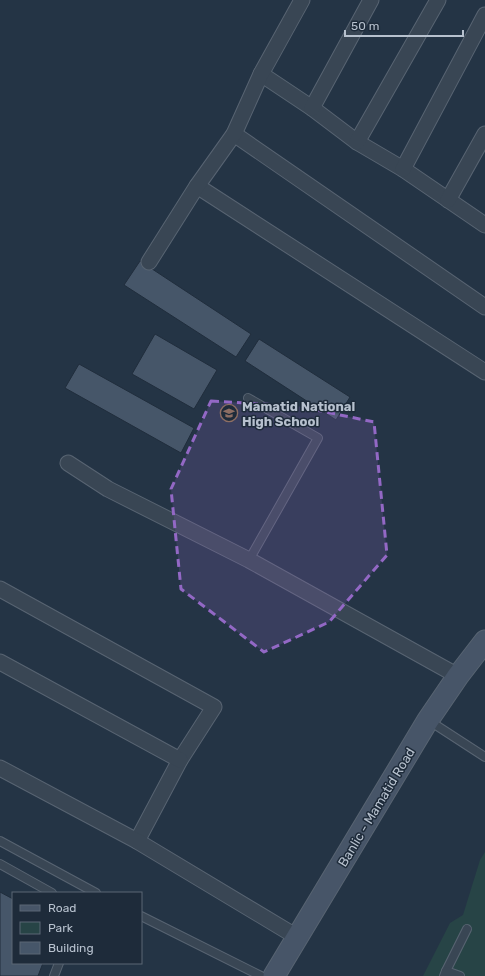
<svg xmlns="http://www.w3.org/2000/svg" width="485" height="976" font-family="Rubik,sans-serif">
<style>
.green{fill:#274446}
.building{fill:#465669;stroke:#202d3c}
.lines{fill:none;stroke-linecap:round;stroke-linejoin:round}
.lane-casing{stroke:#586472;stroke-width:10}
.street-casing{stroke:#586472;stroke-width:17}
.secondary-casing{stroke:#586472;stroke-width:23}
.lane{stroke:#394654;stroke-width:8}
.street{stroke:#394654;stroke-width:15}
.secondary{stroke:#475568;stroke-width:21}
.marked{fill:#9368c5;fill-opacity:0.2;stroke:#9368c5;stroke-width:3;stroke-dasharray:8 5;stroke-linejoin:round}
.labels{text-anchor:middle;stroke-width:3;stroke-linejoin:round;paint-order:stroke}
.poi-label{font-size:13px;font-weight:bold;fill:#b7c1ce;stroke:#1e2b3a;text-anchor:start}
.street-label{font-size:13px;fill:#b7c1ce;stroke:#1e2b3a}
</style>
<rect width="100%" height="100%" fill="#243445"/>
<polygon class="green" points="485,852 485,976 423,976 450,923 463,915 480,860"/>
<g class="building">
<polygon points="140,261 251,334 236,357 124,285"/>
<polygon points="155,334 217,370 194,409 132,374"/>
<polygon points="259,339 350,397 336,420 245,361"/>
<polygon points="79,364 194,428 181,453 65,388"/>
<polygon points="0,892 13,899 13,963 43,963 38,976 0,976"/>
</g>
<g class="lines">
<defs>
<g id="lane">
<polyline points="248,398 318,438 249,560"/>
<polyline points="428,720 485,757"/>
<polyline points="0,841 96,893"/>
<polyline points="0,864 52,893"/>
<polyline points="141,916 261,976"/>
<polyline points="446,971 467,929"/>
<polyline points="54,976 59,963"/>
<polyline points="444,976 446,971 460,976"/>
</g>
<g id="street">
<polyline points="261,74 312,108 357,142 403,169 485,225"/>
<polyline points="312,108 371,0"/>
<polyline points="234,134 485,307"/>
<polyline points="357,142 438,0"/>
<polyline points="403,169 485,15"/>
<polyline points="197,186 485,372"/>
<polyline points="448,200 485,134"/>
<polyline points="149,262 197,186 234,134 261,74 302,0"/>
<polyline points="68,463 108,489 249,560 458,676"/>
<polyline points="0,589 214,707 180,760 137,841"/>
<polyline points="0,662 180,760"/>
<polyline points="0,768 137,841 297,937"/>
</g>
<polyline id="secondary" points="274,976 428,720 458,676 485,641"/>
</defs>
<use href="#lane" class="lane-casing"/>
<use href="#street" class="street-casing"/>
<use href="#secondary" class="secondary-casing"/>
<use href="#lane" class="lane"/>
<use href="#street" class="street"/>
<use href="#secondary" class="secondary"/>
</g>
<path class="marked" d="M 211,401 L 297,406 L 374,422 L 387,555 L 329,622 L 264,652 L 181,589 L 171,489 Z"/>
<defs>
<symbol id="school-ring" viewBox="-11 -11 22 22"><circle r="9.5" fill="#1e2b3a" stroke="#8d6e63" stroke-width="1.5"/><path d="M0-5L7-2L0 1L-7-2ZM-4 1L0 2.5L4 1V4Q0 6-4 4Z" fill="#8d6e63"/></symbol>
</defs>
<g fill-rule="evenodd">
<use href="#school-ring" x="219" y="403" width="20" height="20"/>
</g>
<g class="labels">
<g class="poi-label">
<text x="242" y="411">Mamatid National<tspan x="242" dy="15">High School</tspan></text>
</g>
<g class="street-label">
<text transform="translate(376 807) rotate(-59)" y="5">Banlic - Mamatid Road</text>
</g>
</g>
<rect x="12" y="892" width="130" height="72" fill="#1e2b3a" stroke="#5b6775"/>
<rect x="20" y="905" width="20" height="6" fill="#475568" stroke="#5b6775"/>
<text x="48" y="912" font-size="12" fill="#b7c1ce">Road</text>
<rect x="20" y="922" width="20" height="12" fill="#274446" stroke="#5b6775"/>
<text x="48" y="932" font-size="12" fill="#b7c1ce">Park</text>
<rect x="20" y="942" width="20" height="12" fill="#465669" stroke="#5b6775"/>
<text x="48" y="952" font-size="12" fill="#b7c1ce">Building</text>
<path d="M345 30v6h118v-6" fill="none" stroke="#b7c1ce" stroke-width="2"/>
<text x="351" y="30" font-size="12" fill="#b7c1ce" stroke="#1e2b3a" stroke-width="3" paint-order="stroke">50 m</text>
</svg>
